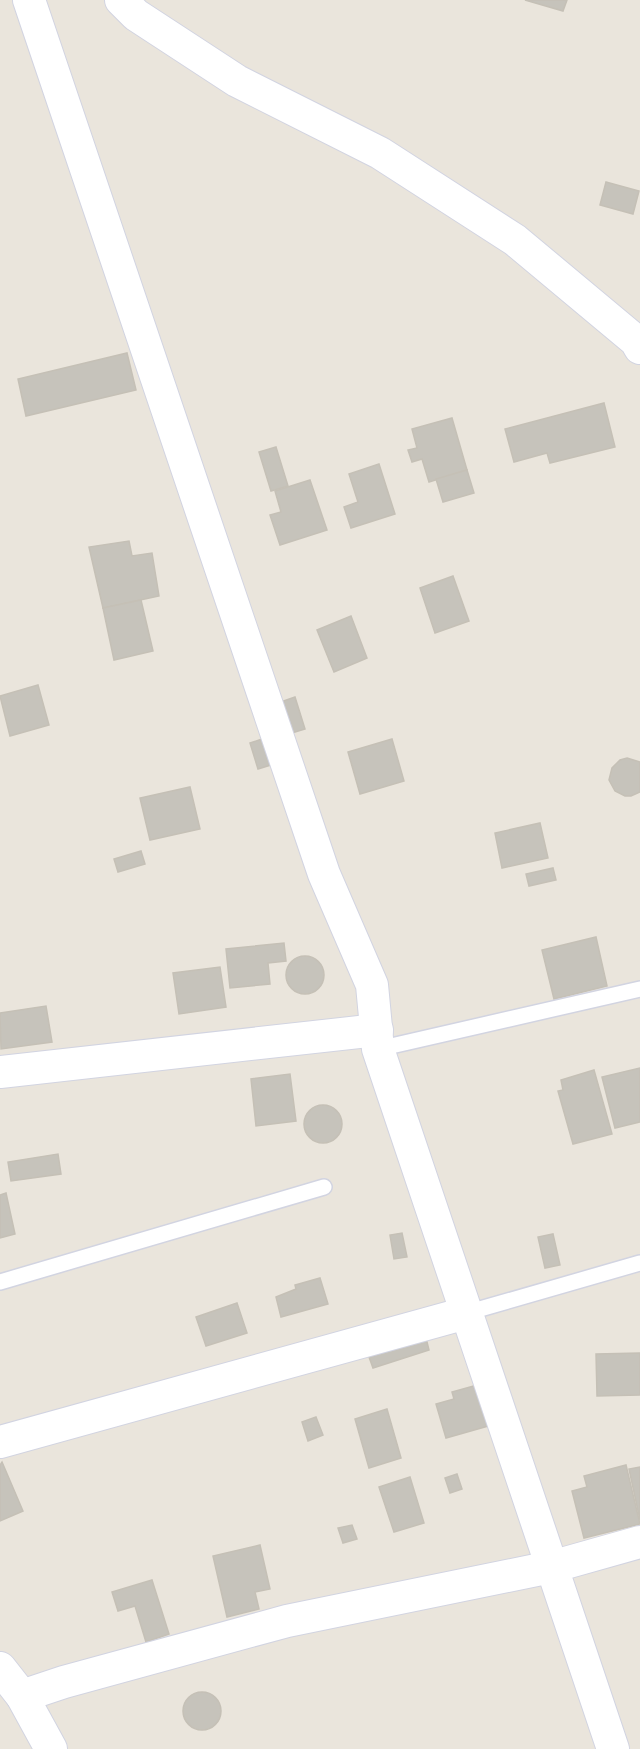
<svg xmlns="http://www.w3.org/2000/svg" width="640" height="1749" font-family="Rubik,sans-serif">
<style>
.building{fill:#c6c3bb;stroke:#c5c0b6;stroke-width:1.5}
.lines{fill:none;stroke-linecap:round;stroke-linejoin:round}
.service-casing{stroke:#d2d4e1;stroke-width:18}
.minor-casing{stroke:#d2d4e1;stroke-width:34}
.service{stroke:#fff;stroke-width:15}
.minor{stroke:#fff;stroke-width:32}
</style>
<rect width="100%" height="100%" fill="#eae5dc"/>
<g class="building">
<polygon points="525,0 567,0 563,11"/>
<polygon points="606,182 639,191 633,214 600,205"/>
<polygon points="127,353 136,390 26,416 18,379"/>
<polygon points="604,403 615,447 550,463 547,453 514,462 505,429"/>
<polygon points="452,418 467,470 429,482 422,459 412,462 408,450 417,448 412,429"/>
<polygon points="276,447 288,486 271,491 259,452"/>
<polygon points="379,464 395,514 351,528 344,507 358,502 349,474"/>
<polygon points="467,470 474,493 443,502 436,479"/>
<polygon points="310,480 327,530 280,545 270,515 281,512 275,491"/>
<polygon points="129,541 132,556 152,553 159,596 103,608 89,547"/>
<polygon points="453,576 469,621 435,633 420,588"/>
<polygon points="141,600 153,651 114,660 103,608"/>
<polygon points="351,616 367,658 334,672 317,630"/>
<polygon points="38,685 49,725 10,736 0,696"/>
<polygon points="295,697 305,729 285,735 275,704"/>
<polygon points="262,739 271,765 258,769 250,743"/>
<polygon points="392,739 404,781 360,794 348,752"/>
<polygon points="627,758 640,762 640,792 631,796 625,796 615,791 609,780 612,768 620,760"/>
<polygon points="190,787 200,829 150,840 140,798"/>
<polygon points="540,823 548,858 502,868 495,833"/>
<polygon points="141,851 145,864 118,872 114,859"/>
<polygon points="553,868 556,880 529,886 526,874"/>
<polygon points="596,937 607,986 554,999 542,950"/>
<polygon points="284,943 286,961 268,963 270,984 230,988 226,949"/>
<circle cx="305" cy="975" r="19"/>
<polygon points="220,967 226,1007 179,1014 173,973"/>
<polygon points="46,1006 52,1042 1,1049 0,1013"/>
<polygon points="640,1068 640,1122 615,1128 602,1077"/>
<polygon points="594,1070 612,1134 573,1144 558,1091 563,1090 561,1080"/>
<polygon points="290,1074 296,1121 256,1126 251,1079"/>
<circle cx="323" cy="1124" r="19"/>
<polygon points="58,1154 61,1174 11,1181 8,1162"/>
<polygon points="6,1193 15,1234 0,1238 0,1195"/>
<polygon points="402,1233 407,1257 394,1259 390,1235"/>
<polygon points="553,1234 560,1265 545,1268 538,1237"/>
<polygon points="320,1278 328,1304 281,1317 276,1297 296,1289 295,1285"/>
<polygon points="237,1303 247,1333 206,1346 196,1317"/>
<polygon points="426,1338 429,1350 373,1368 369,1357"/>
<polygon points="640,1353 640,1395 597,1396 596,1354"/>
<polygon points="481,1384 492,1425 446,1438 436,1404 454,1399 452,1392"/>
<polygon points="387,1409 401,1458 369,1468 355,1419"/>
<polygon points="316,1417 323,1435 308,1441 302,1422"/>
<polygon points="2,1462 23,1511 0,1521 0,1465"/>
<polygon points="626,1465 640,1524 584,1538 572,1491 587,1487 584,1476"/>
<polygon points="640,1467 640,1520 629,1469"/>
<polygon points="457,1474 462,1489 450,1493 445,1478"/>
<polygon points="410,1477 424,1523 394,1532 379,1487"/>
<polygon points="352,1525 357,1539 343,1543 338,1528"/>
<polygon points="260,1545 270,1589 255,1592 259,1609 227,1617 213,1556"/>
<polygon points="152,1580 169,1634 146,1642 135,1606 118,1611 112,1592"/>
<circle cx="202" cy="1711" r="19"/>
</g>
<g class="lines">
<defs>
<g id="service">
<polyline points="378,1049 640,989"/>
<polyline points="0,1282 324,1187"/>
<polyline points="466,1313 640,1263"/>
</g>
<g id="minor">
<polyline points="29,0 324,874 372,985 378,1049 613,1749"/>
<polyline points="121,0 136,15 237,81 380,153 515,240 636,341 640,348"/>
<polyline points="0,1072 377,1030"/>
<polyline points="0,1442 466,1313"/>
<polyline points="0,1668 22,1696 51,1749"/>
<polyline points="22,1696 64,1682 287,1621 551,1567 640,1542"/>
</g>
</defs>
<use href="#service" class="service-casing"/>
<use href="#minor" class="minor-casing"/>
<use href="#service" class="service"/>
<use href="#minor" class="minor"/>
</g>
</svg>
